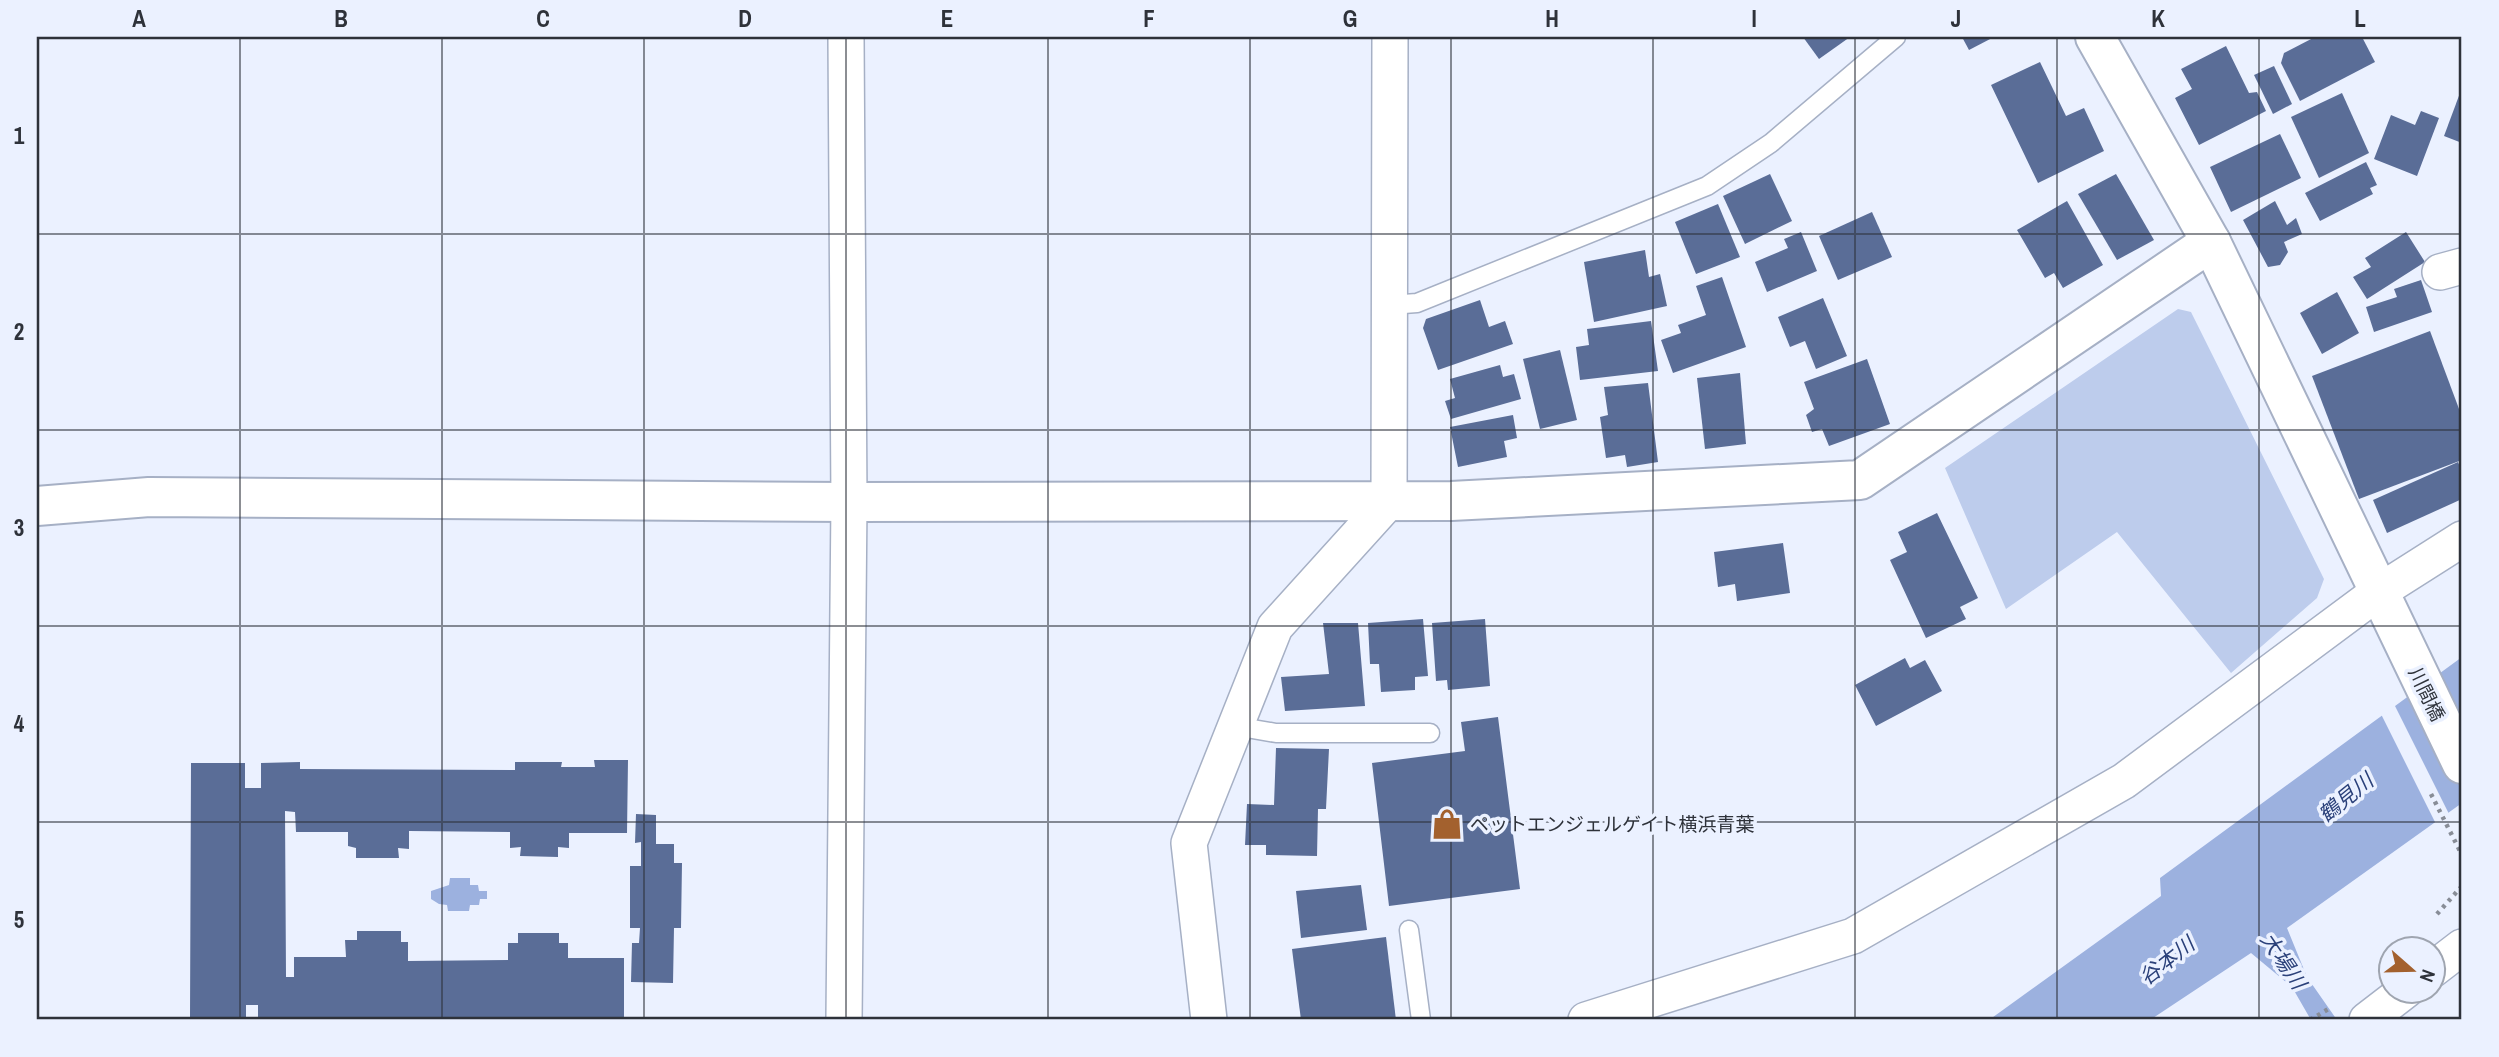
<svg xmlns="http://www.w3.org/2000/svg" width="2499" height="1057" font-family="'Archivo Narrow','Noto Sans JP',sans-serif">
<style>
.green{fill:#bdccec}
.water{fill:#9cb1df}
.pier{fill:#ebf1ff}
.building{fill:#5a6d97}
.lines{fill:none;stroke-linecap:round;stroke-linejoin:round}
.lane-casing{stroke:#a6b0c5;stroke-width:21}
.street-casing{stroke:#a6b0c5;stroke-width:38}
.secondary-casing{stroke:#a6b0c5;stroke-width:42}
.path{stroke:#888d97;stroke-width:4.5;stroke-dasharray:3.5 5;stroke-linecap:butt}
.lane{stroke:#fff;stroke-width:18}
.street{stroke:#fff;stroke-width:35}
.secondary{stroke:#fff;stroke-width:38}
.grid{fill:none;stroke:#2e323a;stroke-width:2;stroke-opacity:0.55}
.labels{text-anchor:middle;stroke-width:7;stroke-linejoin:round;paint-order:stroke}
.street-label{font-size:19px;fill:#2e323a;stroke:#ebf1ff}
.poi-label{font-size:19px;fill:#2e323a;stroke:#ebf1ff;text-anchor:start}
.water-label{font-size:21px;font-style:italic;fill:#2b417a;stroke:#ebf1ff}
.neatline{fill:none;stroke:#2e323a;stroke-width:2.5}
.grid-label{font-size:23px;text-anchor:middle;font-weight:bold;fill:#2e323a}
</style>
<rect width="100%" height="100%" fill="#ebf1ff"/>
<polygon class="green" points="2178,309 2191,312 2324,579 2317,598 2231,673 2117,532 2006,609 1945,468"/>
<g class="water">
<polygon points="2462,657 2462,803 2287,928 2307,977 2337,1020 2311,1020 2292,987 2251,953 2150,1020 1989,1020 2161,896 2160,878"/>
<polygon points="450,878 470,878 470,885 478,885 479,891 487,891 487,899 480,899 479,905 470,905 469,911 448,911 447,905 439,904 431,899 431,891 449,885"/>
</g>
<polygon class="pier" points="2394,704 2450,816 2437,826 2381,714"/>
<g class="building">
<polygon points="1803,37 1850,37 1819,59"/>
<polygon points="1962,37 1994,37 1969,50"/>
<polygon points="2315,37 2362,37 2375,62 2300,101 2281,63 2284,53"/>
<polygon points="2226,46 2249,93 2257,92 2266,111 2199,145 2175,98 2192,89 2181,69"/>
<polygon points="2040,62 2066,116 2084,108 2104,151 2038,183 1991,85"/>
<polygon points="2274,66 2292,104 2273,114 2254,75"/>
<polygon points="2342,93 2369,153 2319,178 2291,117"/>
<polygon points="2460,93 2462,94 2462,143 2444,136"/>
<polygon points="2421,111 2439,118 2417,176 2374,159 2391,115 2415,125"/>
<polygon points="2280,134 2301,178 2231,212 2210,167"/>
<polygon points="2366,162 2377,185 2370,188 2373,194 2320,221 2305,193"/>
<polygon points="1770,174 1792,221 1745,244 1723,196"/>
<polygon points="2116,174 2154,240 2117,260 2078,194"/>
<polygon points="2067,201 2103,265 2063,288 2054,273 2045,278 2017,230"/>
<polygon points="2275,201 2287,225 2296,218 2302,234 2284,242 2288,252 2280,265 2268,267 2243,220"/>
<polygon points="1718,204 1740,257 1696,274 1675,222"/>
<polygon points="1872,212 1892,257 1838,280 1819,236"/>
<polygon points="1801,232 1817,271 1767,292 1755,262 1788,248 1784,239"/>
<polygon points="2406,232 2425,262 2367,299 2353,277 2371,267 2365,258"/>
<polygon points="1645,250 1649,277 1660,274 1667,306 1594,322 1584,262"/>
<polygon points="1722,277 1746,347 1673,373 1661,340 1681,333 1678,325 1706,315 1696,286"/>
<polygon points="2421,280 2432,312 2374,332 2366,307 2397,297 2394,289"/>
<polygon points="2337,292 2359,333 2322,354 2300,313"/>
<polygon points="1823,298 1847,356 1816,369 1805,341 1790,347 1778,317"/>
<polygon points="1480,300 1489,327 1505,321 1513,344 1438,370 1423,328 1426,319"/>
<polygon points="1651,321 1658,371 1580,380 1576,347 1589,345 1587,329"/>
<polygon points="2430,331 2462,417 2462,460 2359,499 2312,376"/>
<polygon points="1560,350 1577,420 1540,429 1523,359"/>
<polygon points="1867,359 1890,424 1829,446 1822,429 1812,432 1806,415 1814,409 1804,382"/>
<polygon points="1500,365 1503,377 1514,374 1521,399 1451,419 1445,401 1455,398 1450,379"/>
<polygon points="1740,373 1746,444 1705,449 1697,378"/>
<polygon points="1648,383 1658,462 1627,467 1625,455 1606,458 1600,417 1608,415 1604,387"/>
<polygon points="1513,415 1517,438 1504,441 1507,457 1458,467 1450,427"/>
<polygon points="2458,462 2462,472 2462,499 2387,533 2373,500"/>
<polygon points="1937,513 1978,598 1960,607 1966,619 1926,638 1890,560 1907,552 1898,532"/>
<polygon points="1783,543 1790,593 1737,601 1735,584 1718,587 1714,552"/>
<polygon points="1423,619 1428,676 1415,677 1415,690 1381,692 1379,664 1370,664 1368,623"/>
<polygon points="1485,619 1490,686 1448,690 1447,680 1436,681 1432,623"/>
<polygon points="1323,623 1358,623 1365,706 1285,711 1281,677 1329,674"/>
<polygon points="1905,658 1910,668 1925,660 1942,691 1876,726 1855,685"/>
<polygon points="1498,717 1520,889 1389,906 1372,763 1465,751 1461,722"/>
<polygon points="1276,748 1329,749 1326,809 1318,809 1317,856 1266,855 1266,845 1245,845 1247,804 1274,805"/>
<polygon points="594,760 628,760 627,833 569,833 569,848 558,847 558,857 520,856 521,847 510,848 510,832 409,831 409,849 398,848 399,858 356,858 356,848 348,846 348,832 296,832 295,812 285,811 286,977 294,977 294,957 346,957 345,940 357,940 357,931 401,931 401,942 408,942 408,961 508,960 508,943 518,943 518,933 559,933 559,943 568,943 568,958 624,958 624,1020 258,1020 258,1005 246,1005 246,1020 190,1020 191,763 245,763 245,788 261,788 261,763 300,762 300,769 515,770 515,762 562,762 561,767 595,767"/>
<polygon points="636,814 656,815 656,844 674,844 674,863 682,863 681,928 674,928 673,983 631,982 632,943 639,943 640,928 630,928 630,866 641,866 641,842 635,843"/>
<polygon points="1361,885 1367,930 1301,938 1296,891"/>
<polygon points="1386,937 1396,1020 1301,1020 1292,949"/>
</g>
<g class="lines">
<defs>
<g id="lane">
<polyline points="1390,305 1417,303 1707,186 1771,143 1896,37"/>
<polyline points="1235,726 1276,733 1430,733"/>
<polyline points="1409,930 1421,1020"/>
</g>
<g id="street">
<polyline points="2440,272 2462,266"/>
<polyline points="2432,970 2462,947"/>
<polyline points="844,1020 849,502 846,37"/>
<polyline points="1209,1020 1189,843 1275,627 1389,501 1390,37"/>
<polyline points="1586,1020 1853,936 2124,781 2377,593 2462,539"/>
<polyline points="2367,1020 2406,990"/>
</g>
<g id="secondary">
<polyline points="2095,37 2211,242 2462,764"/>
<polyline points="37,506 149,497 849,502 1451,501 1860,480 2211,242"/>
</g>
</defs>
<use href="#lane" class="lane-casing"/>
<use href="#street" class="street-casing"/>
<use href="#secondary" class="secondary-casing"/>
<g class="path">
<polyline points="2431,794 2462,855"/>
<polyline points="2437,914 2462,886"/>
<polyline points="2310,1020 2330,1008"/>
</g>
<use href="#lane" class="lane"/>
<use href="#street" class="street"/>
<use href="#secondary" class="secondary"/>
</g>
<path class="grid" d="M 240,37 L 240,1020M 442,37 L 442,1020M 644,37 L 644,1020M 846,37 L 846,1020M 1048,37 L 1048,1020M 1250,37 L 1250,1020M 1451,37 L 1451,1020M 1653,37 L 1653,1020M 1855,37 L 1855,1020M 2057,37 L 2057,1020M 2259,37 L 2259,1020M 37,234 L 2462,234M 37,430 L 2462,430M 37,626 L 2462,626M 37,822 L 2462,822"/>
<defs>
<symbol id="shop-bare" viewBox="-9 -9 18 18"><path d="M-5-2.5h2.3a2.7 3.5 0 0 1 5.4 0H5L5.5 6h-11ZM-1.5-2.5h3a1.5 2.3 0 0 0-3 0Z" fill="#a3612e" stroke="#ebf1ff" stroke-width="2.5" paint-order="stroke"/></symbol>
</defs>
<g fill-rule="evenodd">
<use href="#shop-bare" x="1425" y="802" width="44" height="44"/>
</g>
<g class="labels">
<g class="street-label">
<text transform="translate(2427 694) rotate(64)" y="7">川間橋</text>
</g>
<g class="poi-label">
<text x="1470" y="831">ペットエンジェルゲイト横浜青葉</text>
</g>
<g class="water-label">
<text transform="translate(2346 798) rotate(-39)" y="7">鶴見川</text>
<text transform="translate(2167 961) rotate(-38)" y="7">谷本川</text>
<text transform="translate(2283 961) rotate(56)" y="7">大場川</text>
</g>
</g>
<rect width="2499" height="1057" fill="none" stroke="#ebf1ff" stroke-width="77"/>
<g transform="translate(2412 970) rotate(110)"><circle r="33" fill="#ebf1ff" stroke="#9fa5b0" stroke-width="2"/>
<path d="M0-5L12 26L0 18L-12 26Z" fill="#a3612e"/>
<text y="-10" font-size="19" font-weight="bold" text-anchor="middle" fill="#2e323a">N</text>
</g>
<rect x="38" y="38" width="2422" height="980" class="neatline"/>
<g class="grid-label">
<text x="139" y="27">A</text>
<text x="341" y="27">B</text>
<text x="543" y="27">C</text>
<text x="745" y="27">D</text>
<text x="947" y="27">E</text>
<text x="1149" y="27">F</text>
<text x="1350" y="27">G</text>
<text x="1552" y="27">H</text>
<text x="1754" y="27">I</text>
<text x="1956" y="27">J</text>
<text x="2158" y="27">K</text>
<text x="2360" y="27">L</text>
<text x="19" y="144">1</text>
<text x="19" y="340">2</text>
<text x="19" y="536">3</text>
<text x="19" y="732">4</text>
<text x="19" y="928">5</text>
</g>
</svg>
